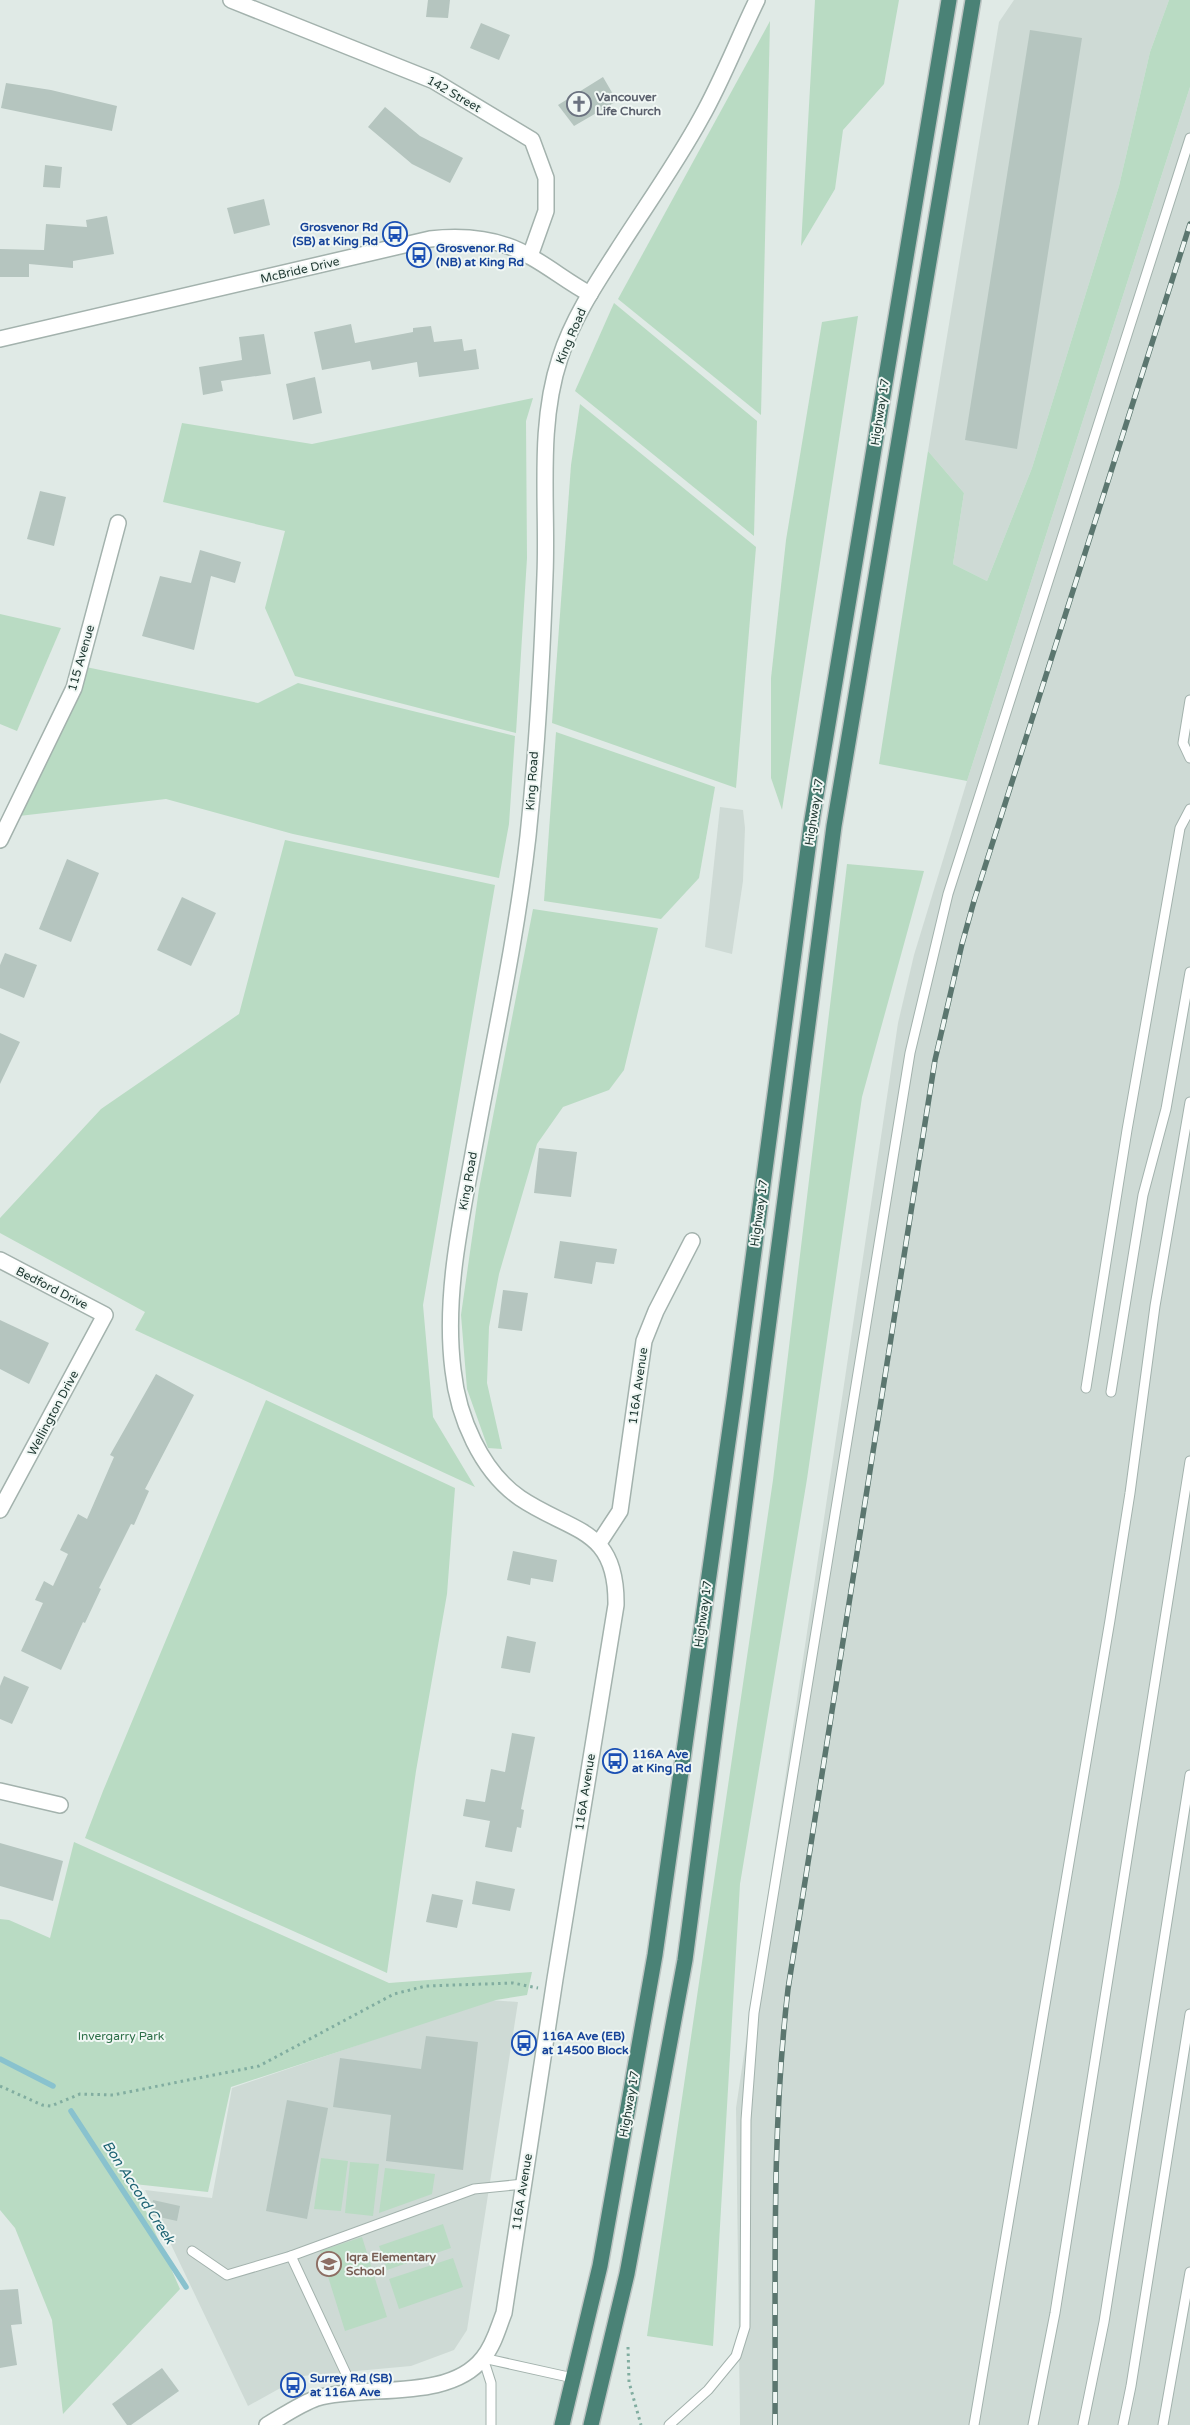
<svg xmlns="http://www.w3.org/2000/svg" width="1190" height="2425" font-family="'Varela Round',sans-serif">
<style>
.built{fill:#cedad5}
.green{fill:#b9dbc3}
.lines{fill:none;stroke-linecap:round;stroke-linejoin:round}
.stream{stroke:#89c2ce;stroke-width:5.5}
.building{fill:#b5c5bf}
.service-casing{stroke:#a3b2ad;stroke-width:11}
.minor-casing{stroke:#a3b2ad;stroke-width:18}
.tertiary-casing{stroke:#a3b2ad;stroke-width:18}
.trunk-casing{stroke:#bcc4c2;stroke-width:18}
.path{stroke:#81ada0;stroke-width:3;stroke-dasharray:2.5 4;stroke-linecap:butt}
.service{stroke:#fff;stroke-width:9}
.minor{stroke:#fff;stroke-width:15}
.tertiary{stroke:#fff;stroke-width:15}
.trunk{stroke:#4a8276;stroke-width:15}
.rail-casing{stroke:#5b766f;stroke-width:5.5}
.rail{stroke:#f0f7f4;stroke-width:4;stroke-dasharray:11;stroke-linecap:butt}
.labels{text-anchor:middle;stroke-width:4;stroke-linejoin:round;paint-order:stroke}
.street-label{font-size:12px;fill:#213a34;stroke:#f0f7f4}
.worship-label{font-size:12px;font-weight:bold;fill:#5b616d;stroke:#f0f7f4;text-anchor:start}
.transit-label{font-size:12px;font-weight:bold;fill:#164399;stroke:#f0f7f4;text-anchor:start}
.park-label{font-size:12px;fill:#2d6f48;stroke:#f0f7f4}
.education-label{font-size:12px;font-weight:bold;fill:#785e54;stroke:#f0f7f4;text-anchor:start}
.water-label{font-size:14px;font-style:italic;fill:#1d6373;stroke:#f0f7f4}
</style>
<rect width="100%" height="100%" fill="#e0eae6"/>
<g class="built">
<polygon points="1014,0 1169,0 1150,52 1119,186 1032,468 987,581 953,564 964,493 928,451 999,22"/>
<polygon points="1190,87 1190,2425 740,2425 736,2108 898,1023 914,955 967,781"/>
<polygon points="720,807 743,810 745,828 743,881 732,954 705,947"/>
<polygon points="490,2000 518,2002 467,2330 454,2350 411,2366 302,2376 248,2406 145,2190 212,2198 232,2088"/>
</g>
<g class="green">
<polygon points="815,0 899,0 884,84 843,130 835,189 801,246"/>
<polygon points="1169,0 1190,0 1190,87 967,781 879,764 928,451 964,493 953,564 987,581 1032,468 1119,186 1150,52"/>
<polygon points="770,21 761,415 618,299"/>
<polygon points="614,303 757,421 754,536 575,391"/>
<polygon points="858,316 782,810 771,778 771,678 786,540 822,322"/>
<polygon points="533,398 526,421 527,558 516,733 295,676 265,608 285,531 163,502 182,423 312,444"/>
<polygon points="580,404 756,547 736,788 552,723 571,465"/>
<polygon points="0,614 61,628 17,731 0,724"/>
<polygon points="86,667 258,703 298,683 515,736 509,824 499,878 293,834 166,799 19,816 71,713"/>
<polygon points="556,732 715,787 699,878 661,919 544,901"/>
<polygon points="285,840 495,885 423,1305 433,1417 475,1487 135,1330 145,1312 0,1233 0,1218 101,1109 239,1014"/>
<polygon points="847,864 924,871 862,1097 807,1479 740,1884 713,2346 647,2336 773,1480"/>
<polygon points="533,909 658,928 624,1070 609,1090 563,1107 537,1144 499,1274 489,1327 487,1383 502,1449 488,1448 467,1389 461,1315 479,1189"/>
<polygon points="266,1400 455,1488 447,1594 416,1771 387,1973 85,1838 103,1791"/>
<polygon points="74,1842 389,1983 532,1972 527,1995 496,2000 231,2087 208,2192 134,2184 180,2289 63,2414 52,2320 15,2228 0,2210 0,1919 9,1920 50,1938"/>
<polygon points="321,2158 348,2161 341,2211 314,2209"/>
<polygon points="350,2162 379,2164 373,2216 345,2213"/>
<polygon points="385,2168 435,2174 432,2194 379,2213"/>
<polygon points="443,2224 451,2248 387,2270 379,2246"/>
<polygon points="362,2237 387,2317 345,2331 320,2251"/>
<polygon points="453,2258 463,2287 399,2309 389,2279"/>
</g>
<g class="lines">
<g class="stream">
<polyline points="0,2059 53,2086"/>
<polyline points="71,2111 186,2287"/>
</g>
</g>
<g class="building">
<polygon points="428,0 450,0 448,18 426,17"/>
<polygon points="481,23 510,35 499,60 470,48"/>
<polygon points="1030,30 1082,38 1017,449 965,440"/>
<polygon points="603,77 617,101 574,126 558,105"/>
<polygon points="6,83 51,90 117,106 112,131 1,108"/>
<polygon points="385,107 420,136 463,158 450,183 412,164 368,127"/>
<polygon points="45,165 62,167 60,188 43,187"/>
<polygon points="264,199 270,225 234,234 227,208"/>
<polygon points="107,216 114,254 73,261 73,268 29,264 29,277 0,277 0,249 44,250 46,224 87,227 86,220"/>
<polygon points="351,324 355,343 413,332 413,328 431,326 434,342 462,339 464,351 476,349 479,369 419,377 417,362 372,370 370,361 322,370 314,332"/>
<polygon points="264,334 271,374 221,381 223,391 203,395 199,367 242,360 239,337"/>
<polygon points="315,377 322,413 293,420 286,384"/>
<polygon points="40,491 66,497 54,546 27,539"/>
<polygon points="200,550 241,562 235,583 211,576 194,650 142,636 160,576 191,583"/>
<polygon points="67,859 99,873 71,942 39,929"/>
<polygon points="182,897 216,913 191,966 157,950"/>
<polygon points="5,953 37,965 24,998 0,988 0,965"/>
<polygon points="0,1033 20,1042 0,1084"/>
<polygon points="539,1148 577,1152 571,1197 534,1193"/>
<polygon points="560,1241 617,1249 614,1264 596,1262 592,1284 554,1278"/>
<polygon points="503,1290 528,1293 522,1331 498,1328"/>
<polygon points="0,1320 49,1343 29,1384 0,1369"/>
<polygon points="156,1374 194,1395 145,1489 149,1491 134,1525 131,1524 99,1588 101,1589 85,1623 83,1622 61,1670 21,1651 43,1603 35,1600 44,1581 53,1586 68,1554 60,1550 78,1514 87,1519 114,1457 110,1455"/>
<polygon points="513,1551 557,1560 553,1582 531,1578 530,1585 507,1580"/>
<polygon points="507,1636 536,1642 530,1673 501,1668"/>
<polygon points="4,1676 29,1687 12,1724 0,1719 0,1686"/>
<polygon points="512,1733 535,1737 521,1809 524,1810 521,1828 517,1827 512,1852 485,1847 490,1821 463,1816 466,1799 485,1802 491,1769 505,1772"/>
<polygon points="0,1843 63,1861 53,1901 0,1886"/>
<polygon points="476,1881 515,1889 510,1911 472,1904"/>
<polygon points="432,1894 463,1900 457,1928 426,1922"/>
<polygon points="426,2036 478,2042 463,2170 386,2161 391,2115 333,2107 340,2058 421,2069"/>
<polygon points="287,2100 328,2108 307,2219 266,2211"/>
<polygon points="153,2200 180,2206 177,2221 150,2215"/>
<polygon points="18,2289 22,2324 11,2325 17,2365 0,2368 0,2290"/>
<polygon points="162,2368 179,2391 131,2425 127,2425 112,2404"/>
</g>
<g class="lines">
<defs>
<g id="service">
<polyline points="1190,700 1183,743 1190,758"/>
<polyline points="1086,1388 1127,1130 1180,828 1190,809"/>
<polyline points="1111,1392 1143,1195 1166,1109 1190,972"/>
<polyline points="192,2251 227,2275 291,2256 355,2393"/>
<polyline points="291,2256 474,2189 524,2184"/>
<polyline points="483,2358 573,2378"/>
<polyline points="483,2358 491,2383 491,2425"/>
<polyline points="669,2425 708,2390 736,2356 745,2327 746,2120 754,2013 910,1053 948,894 1190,138"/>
<polyline points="974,2425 1110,1620 1130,1493 1155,1306 1190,1102"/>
<polyline points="1033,2425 1055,2313 1190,1461"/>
<polyline points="1083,2425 1104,2322 1190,1775"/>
<polyline points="1123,2425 1131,2386 1190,2014"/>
<polyline points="1163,2425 1190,2272"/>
</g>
<g id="minor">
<polyline points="231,0 434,81 532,140 546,178 546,211 530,256"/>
<polyline points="0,840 74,688 118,523"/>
<polyline points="0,1260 105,1315 0,1510"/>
<polyline points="599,1543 620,1511 644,1341 656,1311 692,1241"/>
<polyline points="0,1791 60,1805"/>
</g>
<g id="tertiary">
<path d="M 0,339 L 430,239 C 466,235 500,238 531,257 C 551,268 569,283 590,294"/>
<path d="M 267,2425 C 283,2416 300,2404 317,2398 C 366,2384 449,2402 483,2358 C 494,2345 498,2328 504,2313 L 555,1979 L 616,1605 C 617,1527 572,1533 520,1498 C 481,1471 458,1417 453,1370 C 444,1298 460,1225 473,1154 C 492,1049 516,943 528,836 C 537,750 542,662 545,575 C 548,504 537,427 560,358 C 572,320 595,285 617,251 C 645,207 676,164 701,118 C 722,81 738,39 757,0"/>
</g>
<g id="trunk">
<polyline points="562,2425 600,2266 655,1955 735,1393 811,826 949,0"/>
<polyline points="591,2425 627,2274 685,1960 834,826 973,0"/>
</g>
</defs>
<use href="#service" class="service-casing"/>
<use href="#minor" class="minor-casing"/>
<use href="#tertiary" class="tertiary-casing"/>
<use href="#trunk" class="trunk-casing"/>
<g class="path">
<polyline points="0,2086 42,2105 51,2106 80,2094 113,2095 259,2066 394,1994 426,1986 513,1983 538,1988"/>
<polyline points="628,2347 629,2382 641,2425"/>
</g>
<use href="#service" class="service"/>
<use href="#minor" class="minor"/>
<use href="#tertiary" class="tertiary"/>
<use href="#trunk" class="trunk"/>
<defs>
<path id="rail" d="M 775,2425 C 776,2279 771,2134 788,1989 L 935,1060 L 962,944 L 974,901 L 1190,224"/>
</defs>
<use href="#rail" class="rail-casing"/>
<use href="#rail" class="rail"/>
</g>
<defs>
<symbol id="church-ring" viewBox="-11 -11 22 22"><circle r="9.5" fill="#f0f7f4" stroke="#6b7280" stroke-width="1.5"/><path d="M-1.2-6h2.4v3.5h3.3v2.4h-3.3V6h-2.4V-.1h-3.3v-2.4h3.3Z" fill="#6b7280"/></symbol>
<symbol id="bus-ring" viewBox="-11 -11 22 22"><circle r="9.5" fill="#f0f7f4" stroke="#1a4fb4" stroke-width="1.5"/><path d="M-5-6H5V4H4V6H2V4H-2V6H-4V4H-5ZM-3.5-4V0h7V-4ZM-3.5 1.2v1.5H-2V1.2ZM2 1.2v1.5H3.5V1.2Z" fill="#1a4fb4"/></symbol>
<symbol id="school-ring" viewBox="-11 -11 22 22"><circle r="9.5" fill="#f0f7f4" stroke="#8d6e63" stroke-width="1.5"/><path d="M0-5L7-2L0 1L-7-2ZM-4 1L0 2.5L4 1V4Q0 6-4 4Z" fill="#8d6e63"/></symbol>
</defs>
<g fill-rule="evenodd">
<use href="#church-ring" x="565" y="90" width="28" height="28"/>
<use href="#bus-ring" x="381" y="220" width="28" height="28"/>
<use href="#bus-ring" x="405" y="241" width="28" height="28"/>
<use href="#bus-ring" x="601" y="1747" width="28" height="28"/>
<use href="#bus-ring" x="510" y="2029" width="28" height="28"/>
<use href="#school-ring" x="315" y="2250" width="28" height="28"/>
<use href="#bus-ring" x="279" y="2371" width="28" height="28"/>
</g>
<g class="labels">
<g class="street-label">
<text transform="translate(454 94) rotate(30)" y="4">142 Street</text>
<text transform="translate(300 270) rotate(-13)" y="4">McBride Drive</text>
<text transform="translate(571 336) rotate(-67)" y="4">King Road</text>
<text transform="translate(880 412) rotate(-81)" y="4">Highway 17</text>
<text transform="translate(81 658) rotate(-74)" y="4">115 Avenue</text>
<text transform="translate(532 781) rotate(-86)" y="4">King Road</text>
<text transform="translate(814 812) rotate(-81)" y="4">Highway 17</text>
<text transform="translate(468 1181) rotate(-80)" y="4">King Road</text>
<text transform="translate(759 1213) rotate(-82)" y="4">Highway 17</text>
<text transform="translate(52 1288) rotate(27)" y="4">Bedford Drive</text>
<text transform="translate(638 1386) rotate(-82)" y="4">116A Avenue</text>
<text transform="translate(53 1413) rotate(-62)" y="4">Wellington Drive</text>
<text transform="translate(703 1614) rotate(-82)" y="4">Highway 17</text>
<text transform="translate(585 1792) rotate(-81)" y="4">116A Avenue</text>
<text transform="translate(629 2104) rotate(-80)" y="4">Highway 17</text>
<text transform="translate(522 2192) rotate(-81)" y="4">116A Avenue</text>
</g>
<g class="worship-label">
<text x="596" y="101">Vancouver<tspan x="596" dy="14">Life Church</tspan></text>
</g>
<g class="transit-label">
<text x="378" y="231" text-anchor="end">Grosvenor Rd<tspan x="378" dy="14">(SB) at King Rd</tspan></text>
<text x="436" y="252">Grosvenor Rd<tspan x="436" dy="14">(NB) at King Rd</tspan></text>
<text x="632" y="1758">116A Ave<tspan x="632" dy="14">at King Rd</tspan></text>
<text x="542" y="2040">116A Ave (EB)<tspan x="542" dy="14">at 14500 Block</tspan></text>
<text x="310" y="2382">Surrey Rd (SB)<tspan x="310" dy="14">at 116A Ave</tspan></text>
</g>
<g class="park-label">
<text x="121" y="2040">Invergarry Park</text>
</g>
<g class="education-label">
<text x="346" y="2261">Iqra Elementary<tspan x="346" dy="14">School</tspan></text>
</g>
<g class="water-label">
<text transform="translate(139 2192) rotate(57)" y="5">Bon Accord Creek</text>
</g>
</g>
</svg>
